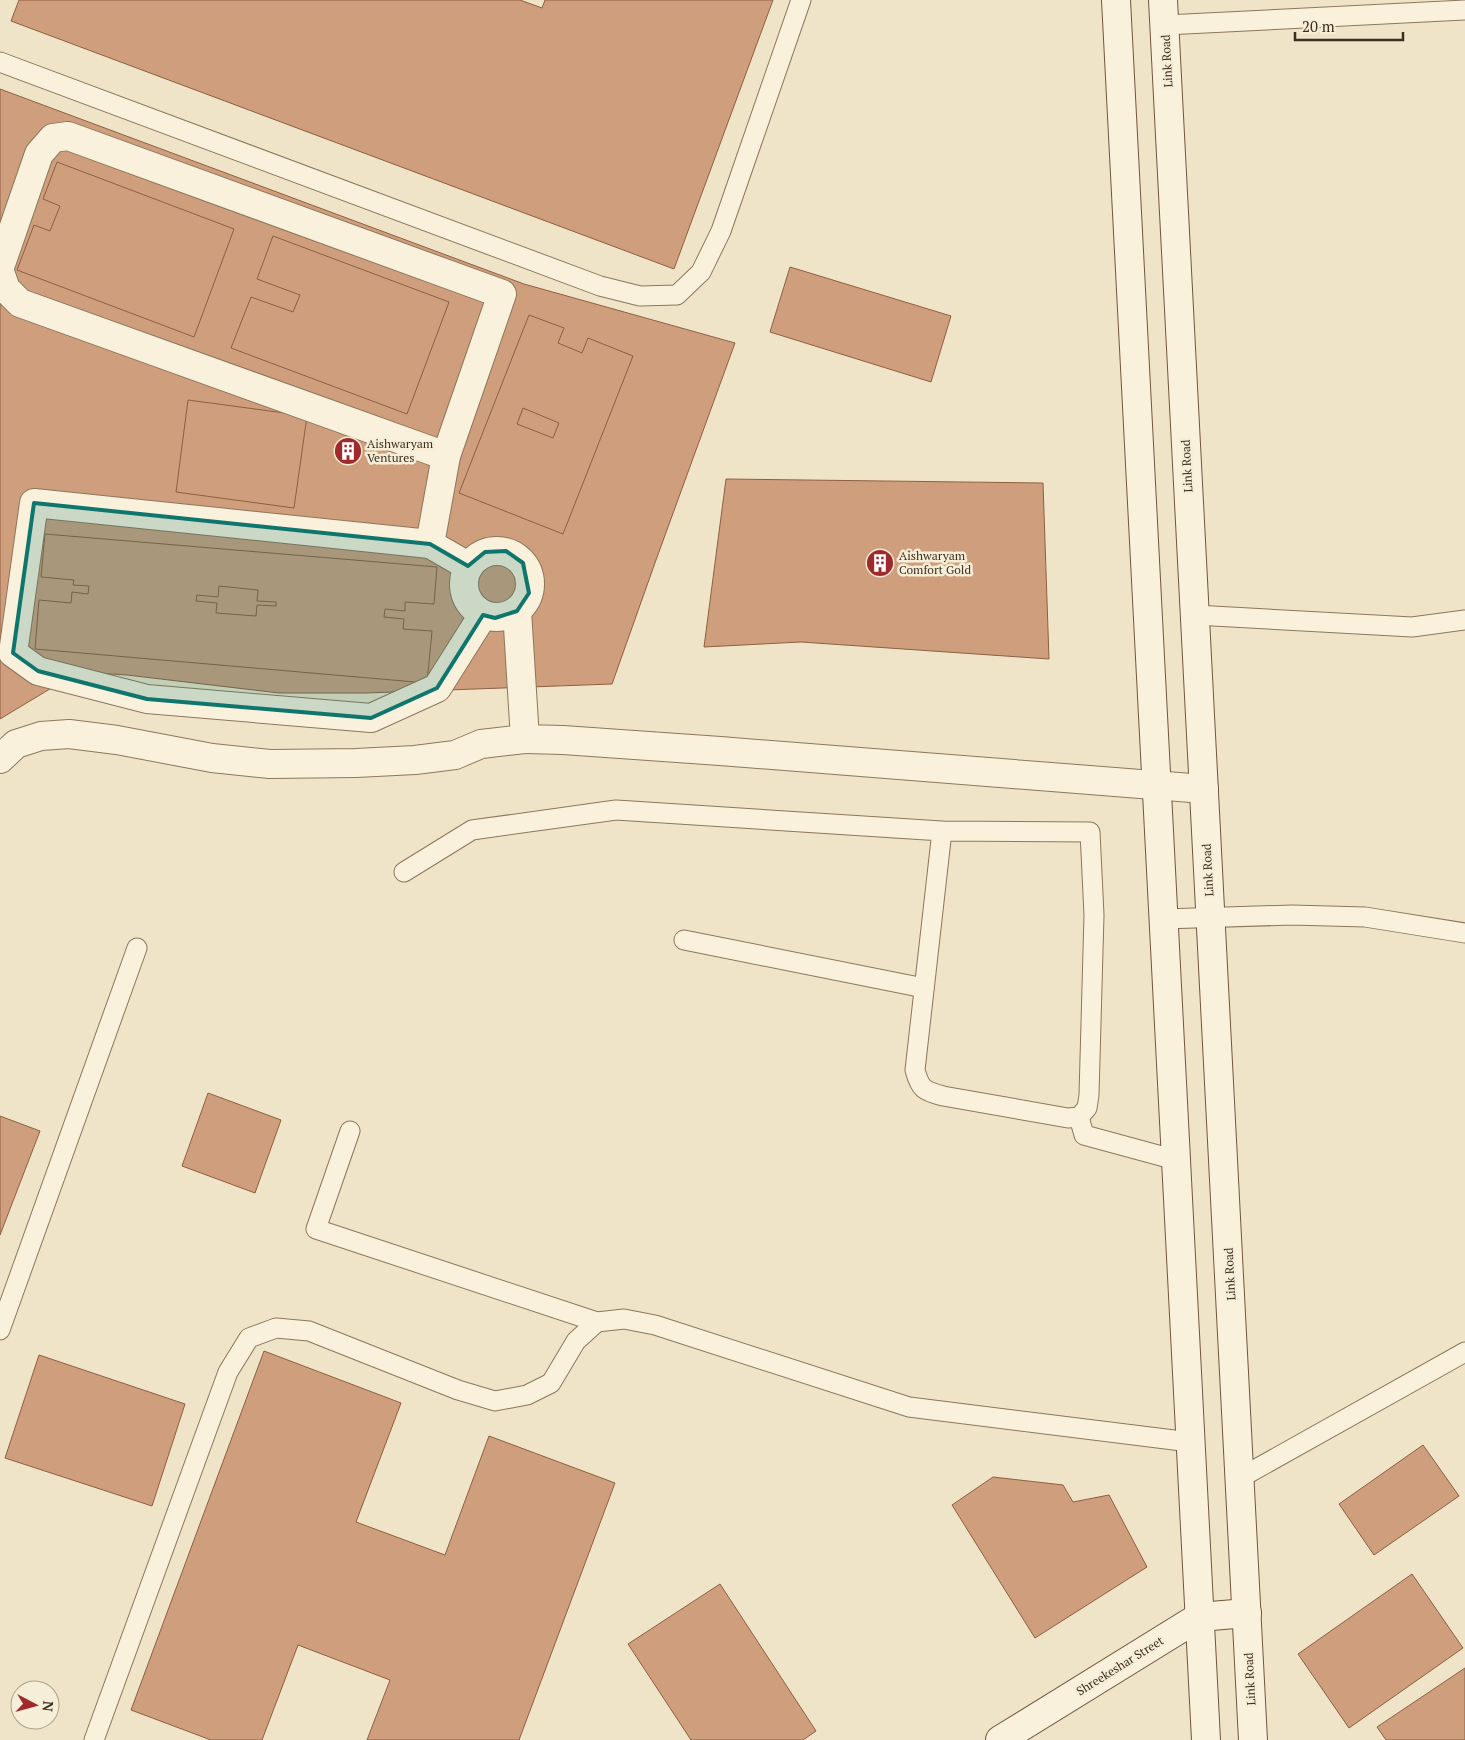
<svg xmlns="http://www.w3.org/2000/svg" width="1465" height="1740" font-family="'PT Serif',serif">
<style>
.building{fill:#cf9f7d;stroke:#8d5f41;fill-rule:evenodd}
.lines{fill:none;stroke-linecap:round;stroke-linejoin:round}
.lane-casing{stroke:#8d765c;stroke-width:21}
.street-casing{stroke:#8d765c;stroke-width:30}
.secondary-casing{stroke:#6f573f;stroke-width:30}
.lane{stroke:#faf1dc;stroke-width:19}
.street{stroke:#faf1dc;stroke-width:28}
.secondary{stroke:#faf1dc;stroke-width:28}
.marked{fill:#0f766e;fill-opacity:0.2;stroke:#0f766e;stroke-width:4;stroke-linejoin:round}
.labels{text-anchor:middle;stroke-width:5;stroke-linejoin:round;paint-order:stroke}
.street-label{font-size:12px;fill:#3d2e20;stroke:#f7eed8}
.poi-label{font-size:12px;fill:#3d2e20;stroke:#f7eed8;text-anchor:start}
</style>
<rect width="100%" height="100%" fill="#f0e4c8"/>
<g class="building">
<polygon points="19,0 520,0 542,8 545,0 773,0 674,269 11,21"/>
<polygon points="0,89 524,284 735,343 656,560 612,684 366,693 279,693 127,675 78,672 0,719"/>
<polygon points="57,162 234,229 194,337 17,270 34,225 50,231 60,206 43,199"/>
<polygon points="273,236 449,302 407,414 231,348 251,297 293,312 300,295 257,279"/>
<polygon points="790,267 951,316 931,382 770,332"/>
<path d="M 529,315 L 564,328 L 558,343 L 582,353 L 588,338 L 633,356 L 563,534 L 459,493 ZM 523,408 L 559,423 L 553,438 L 517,424 Z"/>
<polygon points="188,400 307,416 294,508 176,492"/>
<polygon points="726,479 1043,483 1049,659 801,642 704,647"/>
<path d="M 45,534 L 437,567 L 434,604 L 405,602 L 405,611 L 385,609 L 384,617 L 404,619 L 403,629 L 432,631 L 427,683 L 35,649 L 39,600 L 71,603 L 72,592 L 88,594 L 89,586 L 73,585 L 74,580 L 41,577 ZM 219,586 L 258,590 L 257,601 L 276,602 L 276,606 L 257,605 L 256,616 L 216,613 L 217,603 L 196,601 L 197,595 L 218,597 Z"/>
<polygon points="208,1093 281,1120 255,1193 182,1166"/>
<polygon points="0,1116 40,1131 0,1235"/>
<polygon points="264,1351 401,1403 356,1522 445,1555 489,1436 615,1483 519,1740 367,1740 390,1680 298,1645 262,1740 211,1740 131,1710"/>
<polygon points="39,1355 185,1404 152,1506 5,1458"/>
<polygon points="1423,1445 1459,1496 1374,1555 1339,1504"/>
<polygon points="993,1477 1063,1485 1073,1502 1109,1495 1147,1567 1035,1638 952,1505"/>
<polygon points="1412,1574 1463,1648 1349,1728 1298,1654"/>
<polygon points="720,1584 816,1731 803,1740 691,1740 628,1644"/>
<polygon points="1465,1668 1465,1740 1386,1740 1377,1727"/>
</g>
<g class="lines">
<defs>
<g id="lane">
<polyline points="1165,25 1465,10"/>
<polyline points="0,62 600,286 640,296 677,295 701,272 721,231 801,0"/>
<polyline points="1195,615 1412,627 1465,620"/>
<path d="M 404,872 L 472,830 L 616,810 L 942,831 L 1090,832 L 1094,915 L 1089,1095 L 1087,1108 L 1079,1117 L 1068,1118 L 943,1096 C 924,1091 920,1089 915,1070 L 942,831"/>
<polyline points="1163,919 1292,915 1365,917 1465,933"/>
<polyline points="684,940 924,988"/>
<polyline points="1079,1117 1084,1135 1176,1160"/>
<polyline points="350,1131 316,1229 597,1322"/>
<polyline points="0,1330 137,948"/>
<polyline points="1240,1478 1465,1352"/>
<polyline points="94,1740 228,1372 249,1338 276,1328 309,1331 458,1390 495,1401 527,1395 551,1383 576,1341 597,1322 624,1319 655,1325 909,1407 1190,1442"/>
</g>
<g id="street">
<polyline points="0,267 39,154 53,138 68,136 502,294 446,456 430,544 468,566"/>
<polyline points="0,272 6,289 20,303 446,456"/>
<polyline points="430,544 34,503 13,653 38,671 147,699 371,718 437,688 483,615"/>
<circle cx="497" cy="584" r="33"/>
<polyline points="517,611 525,739 563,740 720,751 1204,789"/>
<polyline points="0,759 16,744 41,736 69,734 117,740 212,758 270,764 356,763 415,760 455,755 481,744 525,739"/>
</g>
<g id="secondary">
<polyline points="1116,0 1206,1740"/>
<polyline points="1163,0 1253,1740"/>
<polyline points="1000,1740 1199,1617 1247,1613"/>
</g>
</defs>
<use href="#lane" class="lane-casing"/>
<use href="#street" class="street-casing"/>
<use href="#secondary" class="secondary-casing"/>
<use href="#lane" class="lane"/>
<use href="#street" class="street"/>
<use href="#secondary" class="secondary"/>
</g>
<path class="marked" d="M 34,503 L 430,544 L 468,566 L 485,552 L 506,551 L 523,563 L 529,593 L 517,611 L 495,618 L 483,615 L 437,688 L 371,718 L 147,699 L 38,671 L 13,653 Z"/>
<defs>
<symbol id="building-disc" viewBox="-11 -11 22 22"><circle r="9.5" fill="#9e2a2b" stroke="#f7eed8"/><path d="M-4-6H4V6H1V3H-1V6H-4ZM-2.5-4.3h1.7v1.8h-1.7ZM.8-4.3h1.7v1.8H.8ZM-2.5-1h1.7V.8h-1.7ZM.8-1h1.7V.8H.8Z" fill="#fff"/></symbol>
</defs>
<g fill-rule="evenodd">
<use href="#building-disc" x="332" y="435" width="32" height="32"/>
<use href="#building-disc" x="864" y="547" width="32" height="32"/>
</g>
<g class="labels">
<g class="street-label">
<text transform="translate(1167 61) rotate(-93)" y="4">Link Road</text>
<text transform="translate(1187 466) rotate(-93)" y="4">Link Road</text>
<text transform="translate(1208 870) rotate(-93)" y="4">Link Road</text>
<text transform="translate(1230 1274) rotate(-93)" y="4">Link Road</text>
<text transform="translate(1120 1666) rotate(-32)" y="4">Shreekeshar Street</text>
<text transform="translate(1250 1679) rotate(-93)" y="4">Link Road</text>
</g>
<g class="poi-label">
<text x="367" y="448">Aishwaryam<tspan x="367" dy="14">Ventures</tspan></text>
<text x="899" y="560">Aishwaryam<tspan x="899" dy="14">Comfort Gold</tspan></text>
</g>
</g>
<g transform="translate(35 1705) rotate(96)"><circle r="24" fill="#f7eed8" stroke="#ada18e"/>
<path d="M0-4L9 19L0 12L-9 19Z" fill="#9e2a2b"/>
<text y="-8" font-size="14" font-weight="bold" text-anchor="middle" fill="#3d2e20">N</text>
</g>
<path d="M1295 32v8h108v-8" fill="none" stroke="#3d2e20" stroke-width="2.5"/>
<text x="1302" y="32" font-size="15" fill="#3d2e20" stroke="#f7eed8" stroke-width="4" paint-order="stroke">20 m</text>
</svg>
